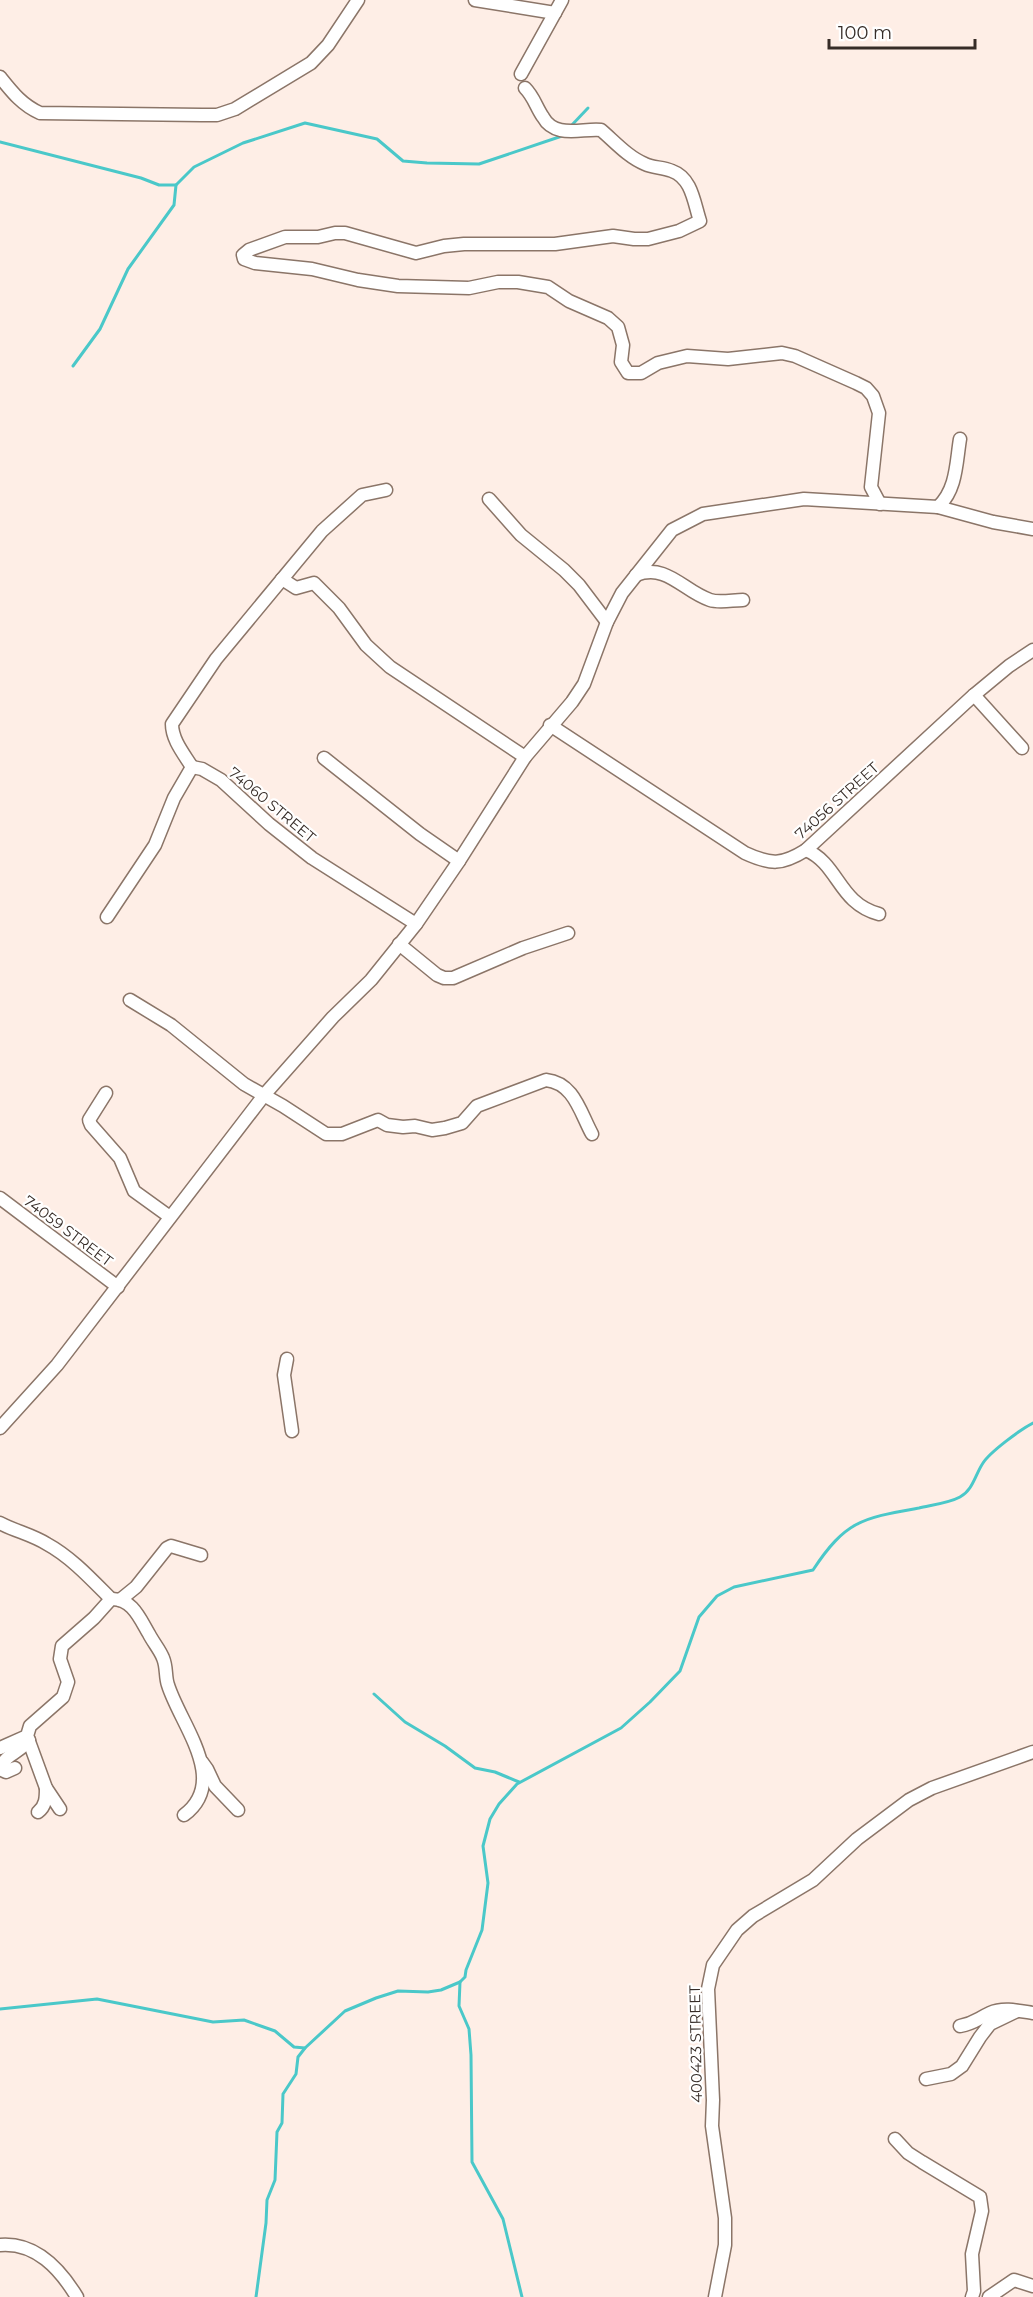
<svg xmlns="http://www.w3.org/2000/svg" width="1033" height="2297" font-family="Montserrat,sans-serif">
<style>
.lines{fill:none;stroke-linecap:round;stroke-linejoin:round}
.stream{stroke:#4ac8c9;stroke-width:3}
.minor-casing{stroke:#8b7568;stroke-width:15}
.minor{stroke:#fff;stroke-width:12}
.labels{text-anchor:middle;stroke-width:4.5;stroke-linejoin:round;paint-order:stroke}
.street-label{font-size:15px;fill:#362c27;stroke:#fff}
</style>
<rect width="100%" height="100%" fill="#feeee6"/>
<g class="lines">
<g class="stream">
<polyline points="570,127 588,108"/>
<polyline points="0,142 141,178 159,185 176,185 194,167 243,143 305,123 377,139 403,161 427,163 479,164 565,135"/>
<polyline points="73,366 100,329 128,269 174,205 176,185"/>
<polyline points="374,1694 405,1722 445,1746 475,1768 495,1772 519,1782"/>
<polyline points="460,1982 459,2006 469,2029 471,2055 472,2162 503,2219 522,2297"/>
<polyline points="0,2009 97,1999 213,2022 244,2020 275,2031 294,2047 305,2048"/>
<path d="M 256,2297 L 266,2223 L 267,2200 L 275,2180 L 277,2132 L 282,2123 L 283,2094 L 296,2074 L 298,2057 L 305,2048 L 345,2011 L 376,1998 L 398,1991 L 428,1992 L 441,1990 L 460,1982 L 465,1977 L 466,1970 L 482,1930 L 488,1883 L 483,1846 L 490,1819 L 499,1804 L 517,1784 L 621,1728 L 650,1702 L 680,1671 L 699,1617 L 717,1596 L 734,1587 L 813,1570 C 846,1520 863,1518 919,1508 C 932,1505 949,1503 960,1497 C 973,1490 975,1475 983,1463 C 990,1452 1021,1429 1033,1423"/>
</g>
<defs>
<g id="minor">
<polyline points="475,0 555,13"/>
<polyline points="521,74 562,0"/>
<path d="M 0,77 C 12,92 22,105 40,113 L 202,115 L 217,115 L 235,109 L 311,63 L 328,45 L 358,0"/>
<path d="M 525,88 C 534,97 536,107 543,117 C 555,139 582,128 601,130 C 615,142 628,157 645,164 C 653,168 663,167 672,171 C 692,178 694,203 700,221 L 679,231 L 648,239 L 634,239 L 613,236 L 555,244 L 464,244 L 444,246 L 416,253 L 345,233 L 335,233 L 318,237 L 285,237 L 249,250 L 243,255 L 244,259 L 255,263 L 312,269 L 358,280 L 398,286 L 469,288 L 498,282 L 518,282 L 548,287 L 569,301 L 608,318 L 618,327 L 623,345 L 621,362 L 628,373 L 641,373 L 658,363 L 687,356 L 728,359 L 782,353 L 795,356 L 856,383 L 866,388 L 873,396 L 879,413 L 871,487 L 880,504"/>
<polyline points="489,499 521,535 564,570 579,585 607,622"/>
<path d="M 938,507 C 957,489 956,463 960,439"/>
<path d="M 636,575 C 667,563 683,591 710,600 C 719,603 733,600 743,600"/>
<polyline points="282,579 296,588 314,583 339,608 366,645 390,667 525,757"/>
<polyline points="974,695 1022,748"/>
<path d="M 550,725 L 745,853 C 771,865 782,865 806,850 L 974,695 L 1009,666 L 1033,650"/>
<polyline points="324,758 420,834 459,861"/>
<path d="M 192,767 C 184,754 172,740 172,724 L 216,659 L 322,531 L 362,495 L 386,490"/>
<polyline points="192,767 202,769 221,780 269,824 312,858 416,924"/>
<path d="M 806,850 C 839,864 838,903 879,914"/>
<polyline points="107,917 155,845 174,798 192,767"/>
<polyline points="399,944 437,975 444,978 453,978 523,948 568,933"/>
<path d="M 130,1000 L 171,1025 L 244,1084 L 283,1106 L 326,1134 L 342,1134 L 378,1120 L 387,1125 L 403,1127 L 415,1126 L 432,1130 L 445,1128 L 462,1123 L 477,1106 L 546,1080 C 574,1083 580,1112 592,1134"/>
<polyline points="106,1093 89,1120 91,1125 120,1158 134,1191 170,1217"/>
<polyline points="0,1198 118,1287"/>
<polyline points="287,1359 284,1375 292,1431"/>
<polyline points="0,1428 57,1365 265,1094 333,1017 371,980 416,924 459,861 525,757 572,702 584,684 607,622 622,593 672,530 703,514 804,499 938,507 993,522 1033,529"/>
<path d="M 0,1523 C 15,1531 33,1535 47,1544 C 71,1557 92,1580 111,1599 L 94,1618 L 62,1646 L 60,1659 L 68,1682 L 63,1697 L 30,1726 L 27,1736 L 0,1748"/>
<path d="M 111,1599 C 132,1598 140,1619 149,1634 C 153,1642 160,1650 163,1658 C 167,1667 165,1677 168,1685 C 180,1724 230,1781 184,1815"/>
<polyline points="120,1600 136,1587 167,1548 171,1546 201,1555"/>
<polyline points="27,1736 46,1788 60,1809"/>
<polyline points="202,1762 207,1769 215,1786 238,1810"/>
<path d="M 15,1768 L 6,1772 L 0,1769 C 5,1754 21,1752 29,1740"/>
<path d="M 38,1812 C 46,1806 46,1797 46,1788"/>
<path d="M 960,2026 C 975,2023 977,2019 990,2013 C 1003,2007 1020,2011 1033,2013"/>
<polyline points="926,2079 951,2074 962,2066 980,2037 990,2024 1017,2011"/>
<polyline points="895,2139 908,2153 922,2162 980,2197 982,2211 972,2254 974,2291 972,2297"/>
<path d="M 0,2245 C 36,2242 60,2269 77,2297"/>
<polyline points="715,2297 725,2245 725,2218 712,2126 713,2100 708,1989 713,1965 737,1930 753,1916 813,1880 857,1839 909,1800 932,1788 1033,1752"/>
<polyline points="989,2297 1014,2280 1033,2286"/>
</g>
</defs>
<use href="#minor" class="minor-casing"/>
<use href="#minor" class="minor"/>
</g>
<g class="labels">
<g class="street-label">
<text transform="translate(837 801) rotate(-42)" y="5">74056 STREET</text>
<text transform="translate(272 805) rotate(40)" y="5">74060 STREET</text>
<text transform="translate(68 1231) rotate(37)" y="5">74059 STREET</text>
<text transform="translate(696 2044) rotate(-91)" y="5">400423 STREET</text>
</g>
</g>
<path d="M829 39v9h146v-9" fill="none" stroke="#362c27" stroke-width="3"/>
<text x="838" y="39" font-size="18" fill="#362c27" stroke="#ffffff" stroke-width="4.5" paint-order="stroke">100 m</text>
</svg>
